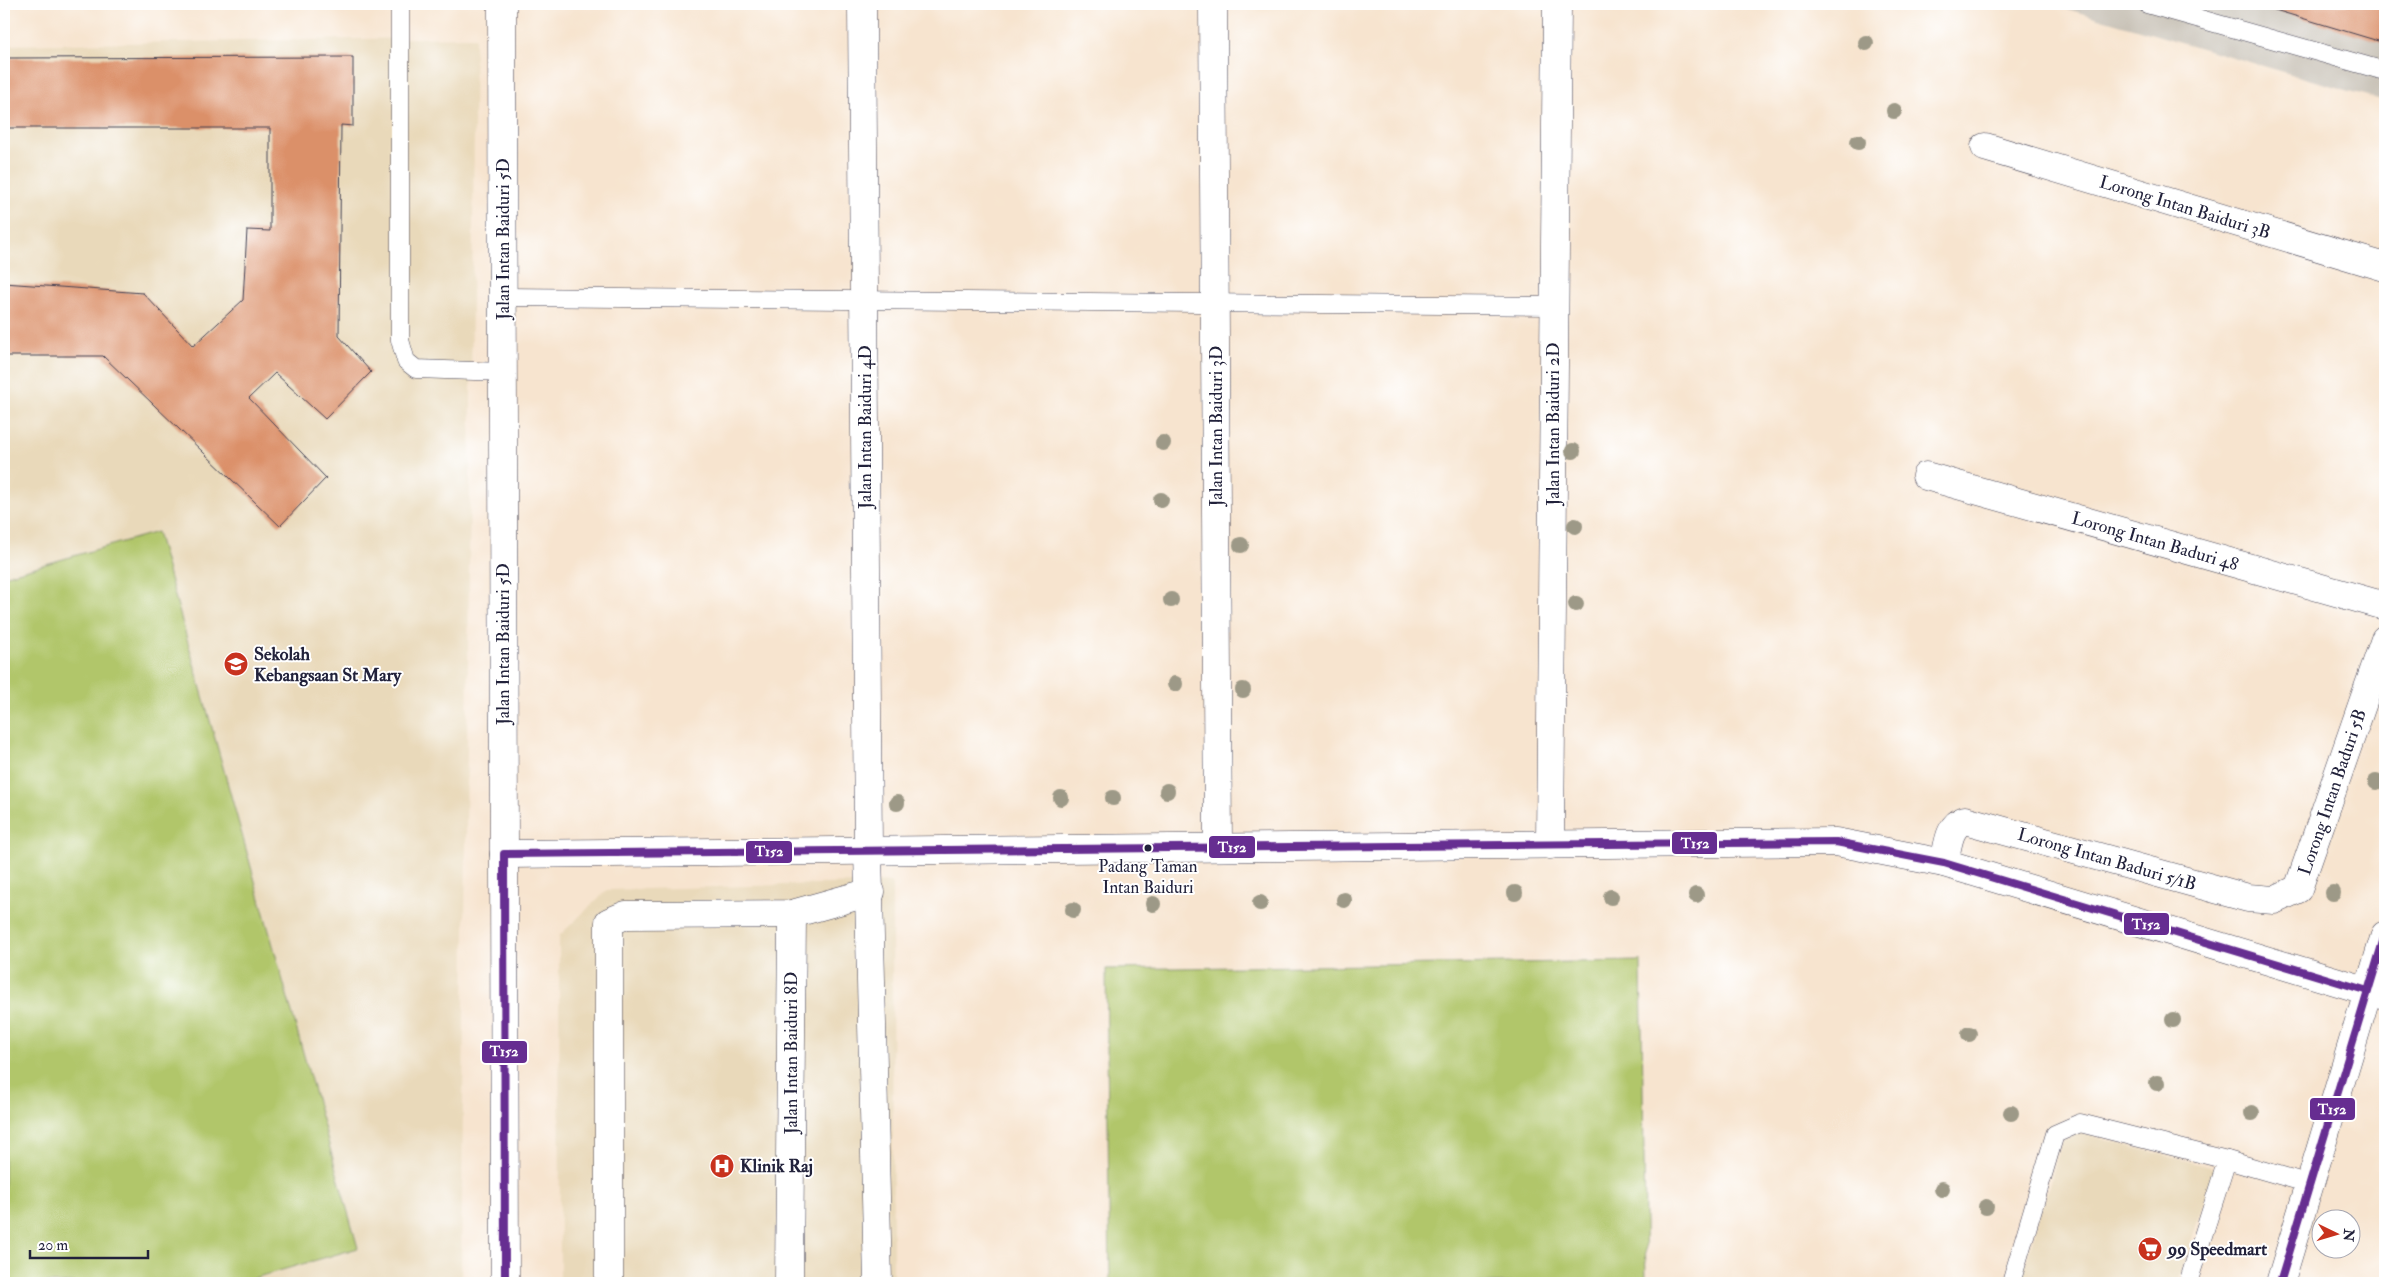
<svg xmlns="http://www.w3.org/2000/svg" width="2389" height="1287" font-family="'IM FELL Double Pica',serif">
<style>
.built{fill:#e9d9ba}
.industrial{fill:#c9c3b8}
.green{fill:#b1c66b;stroke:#6a7453}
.building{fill:#db9069}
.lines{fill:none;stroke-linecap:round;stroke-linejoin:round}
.service-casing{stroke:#423f51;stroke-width:19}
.minor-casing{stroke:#423f51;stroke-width:29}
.tertiary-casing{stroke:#423f51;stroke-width:29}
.service{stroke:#fff;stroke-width:18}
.minor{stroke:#fff;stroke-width:28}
.tertiary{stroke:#fff;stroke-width:28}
.bus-1-casing{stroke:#fff;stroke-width:11}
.bus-1{stroke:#662d91;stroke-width:8}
.tree{fill:#9d9987}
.bus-dot{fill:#22223b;stroke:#fff;stroke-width:2}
.labels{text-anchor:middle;stroke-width:4;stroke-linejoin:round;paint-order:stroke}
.bus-label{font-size:17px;fill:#22223b;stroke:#fff}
.street-label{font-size:18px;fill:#22223b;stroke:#fff}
.poi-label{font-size:18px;font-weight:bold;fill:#22223b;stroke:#fff;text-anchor:start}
.line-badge{stroke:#fff;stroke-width:2}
.badge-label{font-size:14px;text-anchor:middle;font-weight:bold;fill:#fff}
</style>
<rect width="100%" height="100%" fill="#fff"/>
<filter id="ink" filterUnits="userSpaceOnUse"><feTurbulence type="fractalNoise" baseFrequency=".02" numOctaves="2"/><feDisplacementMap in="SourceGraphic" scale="10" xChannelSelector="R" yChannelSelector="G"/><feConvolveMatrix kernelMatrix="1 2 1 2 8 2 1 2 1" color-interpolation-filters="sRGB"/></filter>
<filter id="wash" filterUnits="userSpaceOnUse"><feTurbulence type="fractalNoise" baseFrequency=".0096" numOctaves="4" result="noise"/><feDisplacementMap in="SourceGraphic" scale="20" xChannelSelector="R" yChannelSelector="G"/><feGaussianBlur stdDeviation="1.12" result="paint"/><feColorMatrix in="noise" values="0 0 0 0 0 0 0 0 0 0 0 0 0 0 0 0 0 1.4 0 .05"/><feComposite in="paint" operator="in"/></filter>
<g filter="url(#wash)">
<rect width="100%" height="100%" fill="#f7e4cf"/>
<g class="built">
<polygon points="475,37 461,1283 4,1283 4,45"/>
<polygon points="892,882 893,1283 560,1283 559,936 607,890"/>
<polygon points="2079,1133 2214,1168 2178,1283 2020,1283 2062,1141"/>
</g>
<polygon class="industrial" points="2050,4 2385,4 2385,101 2315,81"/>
<g class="green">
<polygon points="157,532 358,1248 237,1283 4,1283 4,576"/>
<polygon points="1641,961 1646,1283 1110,1283 1106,969"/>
</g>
<g id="blocks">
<g class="building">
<polygon points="2255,4 2385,4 2385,43"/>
<polygon points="353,57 353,126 341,125 339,336 371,372 325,419 275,373 249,398 326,478 280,526 103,356 4,356 4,283 143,293 193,346 243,300 247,230 270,231 270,128 4,128 4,58"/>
</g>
</g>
</g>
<g filter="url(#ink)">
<use href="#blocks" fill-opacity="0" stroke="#423f51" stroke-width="1"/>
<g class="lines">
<defs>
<g id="service">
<polyline points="400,4 400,340 406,361 416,369 503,372"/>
<polyline points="2147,4 2385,71"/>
<polyline points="503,297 1554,306"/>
<polyline points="2011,1283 2055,1134 2080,1123 2227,1160 2310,1184"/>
<polyline points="2188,1283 2227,1160"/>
</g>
<g id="minor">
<polyline points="502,4 505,1283"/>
<polyline points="862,4 868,851 878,1283"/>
<polyline points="1213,4 1218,847"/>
<polyline points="1985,147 2385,267"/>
<polyline points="1926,476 2385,606"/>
<polyline points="1550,845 1557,4"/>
<polyline points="504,854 1836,842 1944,863 2385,996"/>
<path d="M 1944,863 C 1948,847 1948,825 1965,820 L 2248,898 L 2274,900 L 2298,889 L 2385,639"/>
<polyline points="609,1283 609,922 626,915 792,914 871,892"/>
<polyline points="789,1283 792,914"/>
</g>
<polyline id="tertiary" points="2280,1283 2385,935"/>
</defs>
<use href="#service" class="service-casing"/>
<use href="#minor" class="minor-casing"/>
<use href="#tertiary" class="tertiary-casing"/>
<use href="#service" class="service"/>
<use href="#minor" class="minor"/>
<use href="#tertiary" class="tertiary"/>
<defs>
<g id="bus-1">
<polyline points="505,1283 504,854 1836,842 1944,863 2368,991"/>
<polyline points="2280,1283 2385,935"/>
</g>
</defs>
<use href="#bus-1" class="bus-1-casing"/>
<use href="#bus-1" class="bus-1"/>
</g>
<g class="tree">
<circle cx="1866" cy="43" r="8"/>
<circle cx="1894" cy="111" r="8"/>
<circle cx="1858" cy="142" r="8"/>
<circle cx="1163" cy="443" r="8"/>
<circle cx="1573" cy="451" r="8"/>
<circle cx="1161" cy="500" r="8"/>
<circle cx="1575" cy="526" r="8"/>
<circle cx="1241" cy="545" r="8"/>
<circle cx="1171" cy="600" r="8"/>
<circle cx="1576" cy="604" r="8"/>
<circle cx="1175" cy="684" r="8"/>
<circle cx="1243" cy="690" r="8"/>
<circle cx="2376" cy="782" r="8"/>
<circle cx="1167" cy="791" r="8"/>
<circle cx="1061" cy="798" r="8"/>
<circle cx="1113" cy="798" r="8"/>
<circle cx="897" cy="803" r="8"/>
<circle cx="1515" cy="893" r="8"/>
<circle cx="2333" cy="893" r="8"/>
<circle cx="1696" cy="895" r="8"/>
<circle cx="1611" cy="897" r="8"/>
<circle cx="1344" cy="900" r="8"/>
<circle cx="1260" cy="903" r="8"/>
<circle cx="1153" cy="904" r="8"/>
<circle cx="1073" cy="910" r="8"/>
<circle cx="2173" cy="1020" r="8"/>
<circle cx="1969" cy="1034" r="8"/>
<circle cx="2157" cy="1083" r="8"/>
<circle cx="2011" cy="1113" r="8"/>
<circle cx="2252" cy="1113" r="8"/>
<circle cx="1942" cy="1189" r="8"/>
<circle cx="1986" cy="1207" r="8"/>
</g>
</g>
<defs>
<symbol id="school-disc" viewBox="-11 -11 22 22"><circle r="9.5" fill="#c8321e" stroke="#fff"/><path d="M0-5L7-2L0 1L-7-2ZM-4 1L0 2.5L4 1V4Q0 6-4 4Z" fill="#fff"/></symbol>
<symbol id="hospital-disc" viewBox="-11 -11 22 22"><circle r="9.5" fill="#c8321e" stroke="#fff"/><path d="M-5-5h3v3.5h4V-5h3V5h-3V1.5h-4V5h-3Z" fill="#fff"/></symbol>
<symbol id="supermarket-disc" viewBox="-11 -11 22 22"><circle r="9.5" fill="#c8321e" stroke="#fff"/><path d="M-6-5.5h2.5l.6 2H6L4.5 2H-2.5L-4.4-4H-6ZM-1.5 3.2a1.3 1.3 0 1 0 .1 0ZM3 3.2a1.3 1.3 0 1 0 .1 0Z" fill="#fff"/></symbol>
</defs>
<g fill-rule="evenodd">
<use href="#school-disc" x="222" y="650" width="28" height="28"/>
<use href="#hospital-disc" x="708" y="1152" width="28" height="28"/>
<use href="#supermarket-disc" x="2136" y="1235" width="28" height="28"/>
</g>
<circle class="bus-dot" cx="1148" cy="848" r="4.5"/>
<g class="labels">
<g class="bus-label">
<text x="1148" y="872">Padang Taman<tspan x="1148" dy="21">Intan Baiduri</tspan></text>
</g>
<g class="street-label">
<text transform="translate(2185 207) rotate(17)" y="6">Lorong Intan Baiduri 3B</text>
<text transform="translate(503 239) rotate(-90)" y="6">Jalan Intan Baiduri 5D</text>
<text transform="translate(1553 424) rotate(-90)" y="6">Jalan Intan Baiduri 2D</text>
<text transform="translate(1216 426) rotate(-90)" y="6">Jalan Intan Baiduri 3D</text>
<text transform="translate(865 427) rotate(-90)" y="6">Jalan Intan Baiduri 4D</text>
<text transform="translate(2155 541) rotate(16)" y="6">Lorong Intan Baduri 48</text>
<text transform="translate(503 644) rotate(-90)" y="6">Jalan Intan Baiduri 5D</text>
<text transform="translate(2332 792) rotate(-71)" y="6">Lorong Intan Baduri 5B</text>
<text transform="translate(2107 859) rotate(16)" y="6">Lorong Intan Baduri 5/1B</text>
<text transform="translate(791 1053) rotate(-90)" y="6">Jalan Intan Baiduri 8D</text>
</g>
<g class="poi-label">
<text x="254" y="660">Sekolah<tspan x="254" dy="21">Kebangsaan St Mary</tspan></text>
<text x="740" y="1172">Klinik Raj</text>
<text x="2168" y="1255">99 Speedmart</text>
</g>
</g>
<g class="line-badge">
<rect x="1671" y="831" width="47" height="24" rx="5" fill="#662d91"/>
<rect x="1208" y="835" width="48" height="24" rx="5" fill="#662d91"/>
<rect x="745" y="840" width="48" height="24" rx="5" fill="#662d91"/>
<rect x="2123" y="912" width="47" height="24" rx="5" fill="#662d91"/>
<rect x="481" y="1040" width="47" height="24" rx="5" fill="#662d91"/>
<rect x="2309" y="1097" width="47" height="24" rx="5" fill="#662d91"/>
</g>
<g class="badge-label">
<text x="1695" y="848">T152</text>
<text x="1232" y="852">T152</text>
<text x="769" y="856">T152</text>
<text x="2146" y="929">T152</text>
<text x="504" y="1056">T152</text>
<text x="2332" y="1114">T152</text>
</g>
<rect width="2389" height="1287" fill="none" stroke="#fff" stroke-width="20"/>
<g transform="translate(2336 1234) rotate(95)"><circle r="24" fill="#ffffff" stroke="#a7a7b1"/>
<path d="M0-4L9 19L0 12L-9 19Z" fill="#c8321e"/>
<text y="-8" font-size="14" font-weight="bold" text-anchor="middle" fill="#22223b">N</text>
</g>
<path d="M30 1250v8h118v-8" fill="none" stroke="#22223b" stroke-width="2.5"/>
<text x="38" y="1250" font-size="15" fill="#22223b" stroke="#ffffff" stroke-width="4" paint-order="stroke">20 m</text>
</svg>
